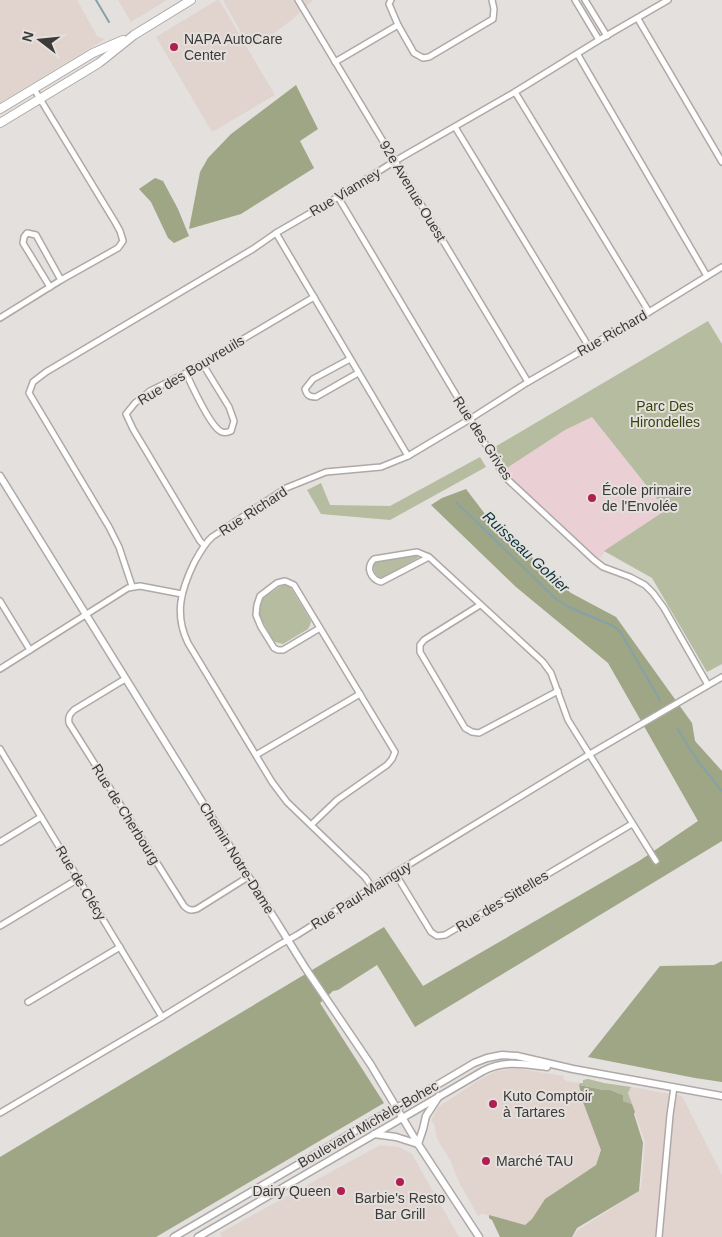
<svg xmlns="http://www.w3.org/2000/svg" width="722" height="1237" font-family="Helvetica,sans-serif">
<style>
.built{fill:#e1d4ce}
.education{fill:#eacfd5}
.green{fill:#b5bca0}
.forest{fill:#9ea685}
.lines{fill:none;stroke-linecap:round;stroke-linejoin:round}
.stream{stroke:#85a2a8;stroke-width:2}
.minor-casing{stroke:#aea9a7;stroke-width:8}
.tertiary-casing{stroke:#aea9a7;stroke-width:9}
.primary-casing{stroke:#aea9a7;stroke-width:10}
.minor{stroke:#fff;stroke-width:5}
.tertiary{stroke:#fff;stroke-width:6}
.primary{stroke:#fff;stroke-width:8}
.poi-dot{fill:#b01f4f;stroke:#e4e0dd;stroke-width:2}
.labels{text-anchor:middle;stroke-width:4;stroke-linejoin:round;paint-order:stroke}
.poi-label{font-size:14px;fill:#3c3a39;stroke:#e4e0dd;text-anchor:start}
.street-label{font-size:14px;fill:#3c3a39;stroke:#e4e0dd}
.park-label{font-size:14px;fill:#3a430c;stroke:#e4e0dd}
.water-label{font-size:15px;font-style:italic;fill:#09333a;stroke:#e4e0dd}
</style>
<rect width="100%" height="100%" fill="#e4e0dd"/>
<g class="built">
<polygon points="0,0 77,0 97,36 105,39 0,103"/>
<polygon points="118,0 167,0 131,22"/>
<polygon points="217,0 219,0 275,95 212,132 156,37"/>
<polygon points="223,0 313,0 293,19 270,36 249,47"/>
<polygon points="514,1068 564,1076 563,1079 567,1081 580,1083 579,1087 583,1102 601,1150 596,1165 545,1199 532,1219 525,1225 484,1214 481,1214 478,1216 460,1184 450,1160 438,1140 436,1135 435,1126 431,1120 438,1107 484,1077 497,1071"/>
<polygon points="631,1087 682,1096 722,1175 722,1237 573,1237 578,1230 634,1194 641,1189 645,1142 628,1093"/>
<polygon points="380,1145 399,1147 412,1154 459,1237 222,1237 220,1233"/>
</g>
<polygon class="education" points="592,417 666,510 605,551 601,557 594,560 505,477 507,468 565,430"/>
<g class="green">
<polygon points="708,321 722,344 722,664 707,672 652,578 604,551 666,510 592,417 565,430 507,468 493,448"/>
<polygon points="480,457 486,467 390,520 321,514 307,490 321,483 330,505 390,506"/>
<path d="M 417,555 L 418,558 L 383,578 C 376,578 372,570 374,564 L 377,562 Z"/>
<polygon points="282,585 289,586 291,588 311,621 310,625 308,629 283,644 275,642 272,638 260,617 259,608 262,599"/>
<polygon points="588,1079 604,1083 631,1087 628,1093 632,1104 623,1101 623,1095 610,1090 604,1090 579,1085 580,1083 583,1083 583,1080"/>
</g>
<g class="forest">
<polygon points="296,85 318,129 300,141 314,168 241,214 189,229 200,172 208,158 231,134"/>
<polygon points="155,178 163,181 178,209 189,236 174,243 168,238 151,202 139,189"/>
<polygon points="466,489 488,518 534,559 548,574 571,593 616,617 692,723 695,741 722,771 722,841 415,1027 377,965 338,990 333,991 320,1003 384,1103 156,1237 0,1237 0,1157 384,927 423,986 639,861 698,821 608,663 516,587 431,505 442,498"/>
<polygon points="722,961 722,1082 695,1078 588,1057 660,966 714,965"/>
<polygon points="579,1085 604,1090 610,1090 623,1095 623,1101 632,1104 635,1112 634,1114 643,1143 639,1191 577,1228 572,1237 500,1237 492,1220 489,1218 489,1215 525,1225 532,1219 545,1199 596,1165 601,1150 583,1102"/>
</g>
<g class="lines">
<g class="stream">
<polyline points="96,0 109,22"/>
<polyline points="456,502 557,600 569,607 615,627 621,633 660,700"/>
<polyline points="677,728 697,760 722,791"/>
</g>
<defs>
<g id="minor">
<polyline points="298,0 528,382"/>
<polyline points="391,0 389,4 398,25 414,53 423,58 429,57 493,19 494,9 492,0"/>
<polyline points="575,0 599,40"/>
<polyline points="585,0 607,36"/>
<polyline points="638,19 722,162"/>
<polyline points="578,55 707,276"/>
<polyline points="335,62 398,25"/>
<polyline points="515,92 649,312"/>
<polyline points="455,127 589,347"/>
<polyline points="338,197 505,477 594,560 603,567 630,577 645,585 653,593 664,608 708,685"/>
<polyline points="276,233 408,456"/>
<polyline points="50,287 23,243 24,237 27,233 36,235 61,280"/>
<polyline points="0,318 61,280 118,248 123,241 120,231 115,222 34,89"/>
<path d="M 350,359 L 313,379 L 305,389 C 307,396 310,397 316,397 L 358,373"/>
<path d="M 186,373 C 192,386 209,424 220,431 C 224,434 228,432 231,431 L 234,421 L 229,407 L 202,363"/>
<polyline points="204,545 200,541 133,429 126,414 135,403 150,391 186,373 314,297"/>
<path d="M 429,557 L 381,582 C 371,579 365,568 374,559 L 417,552 L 429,557 L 543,662 L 551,673 L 568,720 L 656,861"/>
<polyline points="132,586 119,547 109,527 29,393 33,382 46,372 253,249 276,233 338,197 395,161 515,92 599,40 668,0"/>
<polyline points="0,601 30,650"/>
<polyline points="480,605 424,640 420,645 420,652 465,728 472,732 479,733 558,691"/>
<polyline points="0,669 128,588 140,586 182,594"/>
<path d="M 125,679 L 74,710 C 70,714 68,716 69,723 L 184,906 C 188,910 191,911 197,909 L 248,877"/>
<polyline points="0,749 162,1017"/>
<polyline points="256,755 360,694"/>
<polyline points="311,825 337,800 387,765 392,759 395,752 294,585 285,581 277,583 260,596 257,605 256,615 261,627 274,648 278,650 283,650 320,628"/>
<polyline points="0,842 41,817"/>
<polyline points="395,873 431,932 437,936 445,935 632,824"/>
<path d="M 372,887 L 365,877 L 287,802 L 272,782 L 188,643 C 174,614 181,590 194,563 C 199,554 204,544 212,537 L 286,488 L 326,472 L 381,467 L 408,456 L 470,419 L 528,382 L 649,312 L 722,267"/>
<polyline points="0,926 78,879"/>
<polyline points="28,1002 120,947"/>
<polyline points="0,1113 162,1017 279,945 297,935 395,873 590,754 722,677"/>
<polyline points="659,1237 670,1115 674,1087"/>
</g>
<g id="tertiary">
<polyline points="0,476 253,884 306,969 371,1065 418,1144 479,1237"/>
<polyline points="374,1134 396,1137 418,1144"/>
<polyline points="418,1144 423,1129 426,1116 439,1096"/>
<polyline points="174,1237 386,1113 410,1101 474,1063 487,1058 502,1055 517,1056 573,1069 722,1096"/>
<path d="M 198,1237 L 483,1071 C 505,1060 523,1064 547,1067"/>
</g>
<g id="primary">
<polyline points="0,109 93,53 123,40"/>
<polyline points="0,123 99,63 134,35 191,0"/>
</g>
</defs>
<use href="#minor" class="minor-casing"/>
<use href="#tertiary" class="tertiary-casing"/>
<use href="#primary" class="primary-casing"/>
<use href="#minor" class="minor"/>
<use href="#tertiary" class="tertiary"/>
<use href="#primary" class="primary"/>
</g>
<g class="poi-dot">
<circle cx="174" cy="47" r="5"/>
<circle cx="592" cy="498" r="5"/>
<circle cx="493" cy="1104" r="5"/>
<circle cx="486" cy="1161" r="5"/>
<circle cx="400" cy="1182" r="5"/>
<circle cx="341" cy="1191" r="5"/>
</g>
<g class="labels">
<g class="poi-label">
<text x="184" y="44">NAPA AutoCare<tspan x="184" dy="16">Center</tspan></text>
<text x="602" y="495">École primaire<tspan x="602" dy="16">de l'Envolée</tspan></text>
<text x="503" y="1101">Kuto Comptoir<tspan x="503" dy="16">à Tartares</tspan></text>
<text x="496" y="1166">Marché TAU</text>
<text x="331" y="1196" text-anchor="end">Dairy Queen</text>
<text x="400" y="1203" text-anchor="middle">Barbie's Resto<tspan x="400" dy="16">Bar Grill</tspan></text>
</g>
<g class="street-label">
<text transform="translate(413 191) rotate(59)" y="5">92e Avenue Ouest</text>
<text transform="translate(345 192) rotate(-31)" y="5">Rue Vianney</text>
<text transform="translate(612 333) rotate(-30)" y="5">Rue Richard</text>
<text transform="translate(191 370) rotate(-31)" y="5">Rue des Bouvreuils</text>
<text transform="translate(483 438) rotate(57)" y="5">Rue des Grives</text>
<text transform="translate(253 511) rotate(-33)" y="5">Rue Richard</text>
<text transform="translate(126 814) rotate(58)" y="5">Rue de Cherbourg</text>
<text transform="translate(237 858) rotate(58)" y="5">Chemin Notre-Dame</text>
<text transform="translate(81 883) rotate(59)" y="5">Rue de Clécy</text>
<text transform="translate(361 895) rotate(-32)" y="5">Rue Paul-Mainguy</text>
<text transform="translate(502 901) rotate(-31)" y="5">Rue des Sittelles</text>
<text transform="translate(368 1124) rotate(-30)" y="5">Boulevard Michèle-Bohec</text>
</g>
<g class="park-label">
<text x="665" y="411">Parc Des<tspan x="665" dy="16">Hirondelles</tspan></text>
</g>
<g class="water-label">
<text transform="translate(526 552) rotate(43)" y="5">Ruisseau Gohier</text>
</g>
</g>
<g transform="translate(40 40) rotate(286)" stroke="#e4e0dd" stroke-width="4" paint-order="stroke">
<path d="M0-4L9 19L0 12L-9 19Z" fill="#3c3a39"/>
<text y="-8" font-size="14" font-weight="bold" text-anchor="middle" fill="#3c3a39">N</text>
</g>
</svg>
